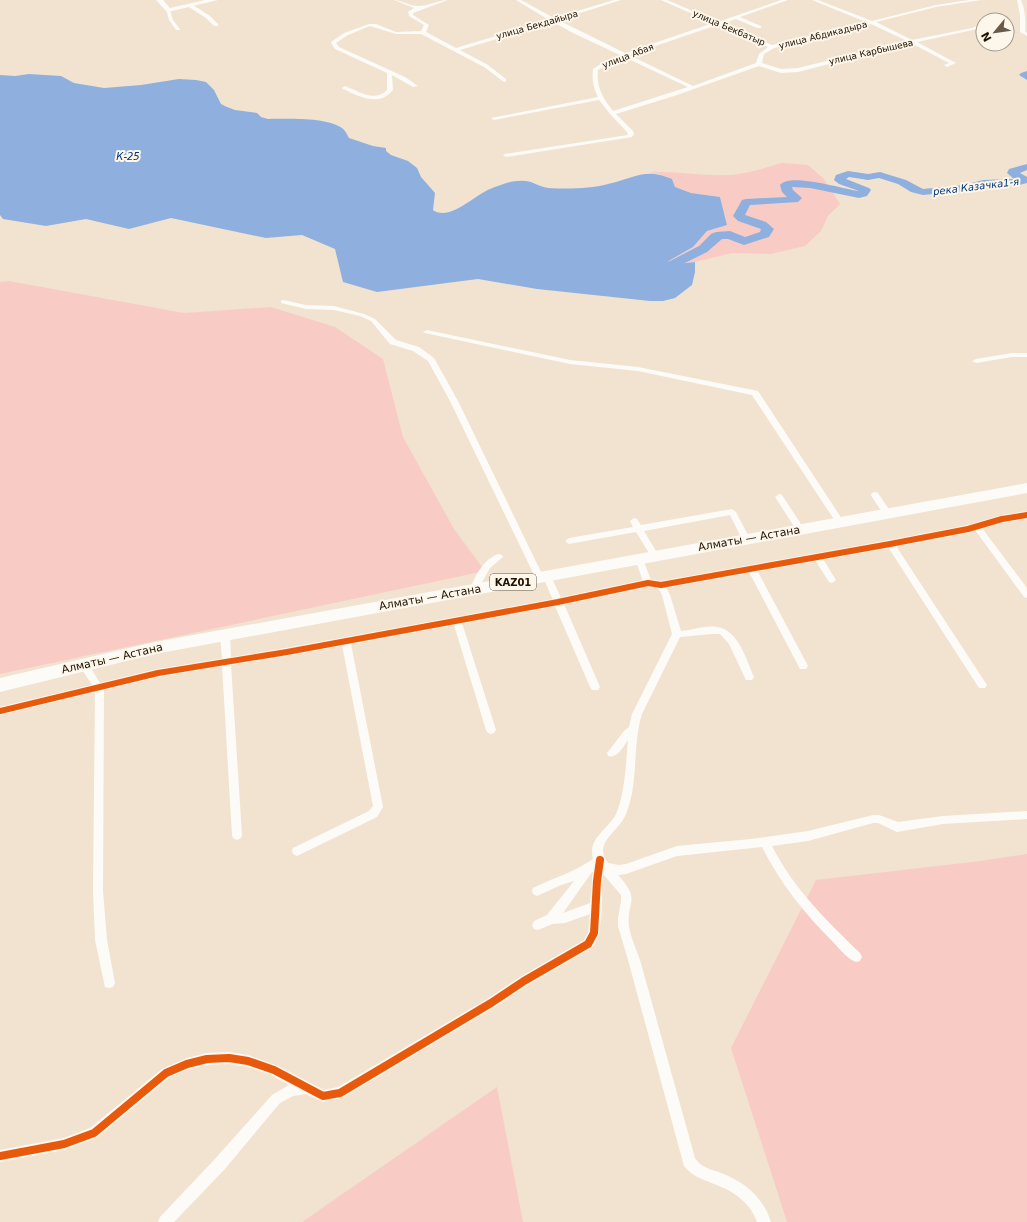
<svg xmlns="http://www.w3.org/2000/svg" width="1027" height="1222" font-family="'DejaVu Sans',sans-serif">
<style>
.green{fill:#f8ccc5}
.water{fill:#8fb0de}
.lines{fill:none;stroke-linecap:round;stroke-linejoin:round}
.river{fill:#8fb0de;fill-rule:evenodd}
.street{fill:#fdfbf8;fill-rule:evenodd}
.secondary{fill:#fdfbf8;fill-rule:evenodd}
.highway{fill:#fdfbf8;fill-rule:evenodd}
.cycleway-far1-casing{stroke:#fdf6ea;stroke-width:8}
.cycleway-casing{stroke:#fdf6ea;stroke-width:10}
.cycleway-far1{stroke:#e8590c;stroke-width:6}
.cycleway{stroke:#e8590c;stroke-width:8}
.labels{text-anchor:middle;stroke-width:4;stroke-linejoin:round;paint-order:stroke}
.far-street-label{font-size:9px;fill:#201200;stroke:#fdf6ea}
.far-water-label{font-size:10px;font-style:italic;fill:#003676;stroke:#fdf6ea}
.shield{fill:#fdf6ea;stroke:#625646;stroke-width:1}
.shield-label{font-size:10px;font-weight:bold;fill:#201200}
.street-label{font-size:11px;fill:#201200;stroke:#fdf6ea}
</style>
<rect width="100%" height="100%" fill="#f1e3d0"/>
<g class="green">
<path d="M 782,163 L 808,165 L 824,179 L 840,204 L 828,216 L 821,231 L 805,246 L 771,254 L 732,253 L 695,262 L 659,267 L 693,247 L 707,231 L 727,225 L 720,197 L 691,193 L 675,187 L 672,179 L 660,174 L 650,172 C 675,171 700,176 725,175 C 744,175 764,168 782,163 Z"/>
<polygon points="9,281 184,313 271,307 335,327 383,359 403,437 454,529 485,571 0,674 0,282"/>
<polygon points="1027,854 1027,1222 787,1222 731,1048 816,880 980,861"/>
<polygon points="497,1087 523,1222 302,1222"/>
</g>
<path class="water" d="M 29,74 L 61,76 L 74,83 L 104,88 L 141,85 L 179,79 L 196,80 L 206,82 L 214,90 L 221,104 L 227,107 L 235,110 L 257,113 L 261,117 L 268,119 C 288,119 325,117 342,128 C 346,131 347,135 349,138 L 373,146 L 386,148 L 386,151 L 391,155 L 408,161 L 417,168 L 421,177 L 435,193 L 433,210 C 449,222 475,195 490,189 C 503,184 516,178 531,182 C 536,184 542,187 548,188 C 567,189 589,189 608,184 C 634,178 646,167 672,179 L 675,187 L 691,193 L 720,197 L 727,225 L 707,231 L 693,247 L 660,266 L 695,262 L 695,272 L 692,285 L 675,298 L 663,301 L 650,301 L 537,289 L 478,279 L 377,292 L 343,282 L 335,249 L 302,235 L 266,238 L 171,218 L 129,229 L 86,219 L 46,226 L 3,219 L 0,215 L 0,75 L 15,76 Z"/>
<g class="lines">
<g class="river">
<polygon points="1027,71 1027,80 1019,75 1021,73"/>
<path d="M 1027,164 L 1027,170 L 1020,173 L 1027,177 L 1027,183 L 1019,185 L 983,186 L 965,191 L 923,195 L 911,192 L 898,184 L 879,178 L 868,180 L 849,177 L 846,179 L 869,188 L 871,190 L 867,196 L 859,198 L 810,188 L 792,187 L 793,190 L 802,198 L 798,202 L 750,205 L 745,215 L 766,222 L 774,229 L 769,237 L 744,245 L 728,239 L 722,239 L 707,252 L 677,267 L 642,273 L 638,272 L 636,269 L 638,266 L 642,265 L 670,261 L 699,246 L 711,234 L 716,232 L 730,231 L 745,237 L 760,232 L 761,229 L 738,221 L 733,216 L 742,200 L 746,199 L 787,197 L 782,192 L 780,185 C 790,172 843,189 859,191 L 839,184 L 834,180 L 836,175 L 848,171 L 868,174 L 880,172 L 906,180 L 923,189 L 964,185 L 983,180 L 1014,179 L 1007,173 L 1009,169 Z"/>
</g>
<g class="street">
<path d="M 394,0 C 402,0 411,7 419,6 C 429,6 438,0 448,0 L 413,13 L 413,15 L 429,25 L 426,32 L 456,48 L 549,20 L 516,0 L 521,0 L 554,18 L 614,0 L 621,0 L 558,20 L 625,53 L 713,23 L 661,0 L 667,0 L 718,22 L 781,0 L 788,0 L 740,17 L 761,26 L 761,28 L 757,28 L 736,19 L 722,24 L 772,45 L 866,22 L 812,0 L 818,0 L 872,21 L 936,5 L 969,0 L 981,0 L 936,7 L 876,22 L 912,40 L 972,28 L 983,23 L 983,26 L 973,30 L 917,42 L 956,63 L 947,67 L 944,65 L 949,63 L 911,43 L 798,72 L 781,73 L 759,66 L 674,96 L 616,114 L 633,131 L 634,134 L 632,137 L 506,157 L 503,155 L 504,154 L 628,135 L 627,132 L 610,114 L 599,100 L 494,120 L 491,118 L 598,97 C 593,87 592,80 593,69 L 607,60 L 620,55 L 573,33 L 553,22 L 460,50 L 488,65 L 506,79 L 506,81 L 504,82 L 484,67 L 421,34 L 396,34 L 370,26 L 348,35 L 336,43 L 339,47 L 405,77 L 418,86 L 413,87 L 392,75 L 393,90 C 379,107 360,97 343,89 L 342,88 L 345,86 C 359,91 374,103 387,90 L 387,73 L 335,49 L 331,43 L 331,42 L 344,33 L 369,24 L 376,24 L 396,32 L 421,31 L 424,25 L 409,16 L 408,12 L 414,8 ZM 871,24 L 907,41 L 798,68 L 781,69 L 762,63 L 764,54 L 774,48 ZM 717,25 L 768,47 L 759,54 L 756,63 L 693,86 L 629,55 ZM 624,57 L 688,87 L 613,111 C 603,98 596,87 598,70 L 611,62 Z"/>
<path d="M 1017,0 L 1021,0 C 1025,10 1026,20 1025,31 L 1027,33 L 1027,36 L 1020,32 L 1020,15 Z"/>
<polygon points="189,5 193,5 210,16 218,24 218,26 214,26 206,18 189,7"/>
<polygon points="166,9 170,10 173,20 180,29 180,30 176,30 169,20"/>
<path d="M 283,300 L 306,305 L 334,306 L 364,314 L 375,319 L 396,340 L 419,347 L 434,358 L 458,401 L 543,576 L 547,573 L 550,574 L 561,598 L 643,581 L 635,559 L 639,556 L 643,559 L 651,580 L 661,582 L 890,541 L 968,526 L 1002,516 L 1027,512 L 1027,518 L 1002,522 L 982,528 L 1027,588 L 1027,598 L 1024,597 L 975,530 L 896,546 L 985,682 L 987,685 L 985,688 L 979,688 L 888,547 L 823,559 L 836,580 L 832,583 L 829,582 L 815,560 L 757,570 L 808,666 L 806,669 L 800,669 L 749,572 L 666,587 L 670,595 L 681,631 C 693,630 706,625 717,627 C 739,630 746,660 754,677 L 752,680 L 746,680 L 729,644 L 720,634 L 712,634 L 680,637 L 642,714 C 632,746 639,782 626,814 C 619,832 592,843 608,863 L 619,865 L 626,864 L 677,846 L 751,839 L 808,831 L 873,815 L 879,815 L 898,822 L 943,816 L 1027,811 L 1027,819 L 943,824 L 897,832 L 878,823 L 873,823 L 808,841 L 772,846 C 793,888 827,921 860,953 L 862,957 L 860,961 L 856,962 C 847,959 840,949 833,942 C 805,914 780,883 762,847 L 677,856 L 626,874 L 618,875 C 642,901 626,901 629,927 C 631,938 636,949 640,960 L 695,1158 C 701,1168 711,1169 721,1173 C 745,1182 763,1197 771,1222 L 757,1222 C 752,1205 735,1192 719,1186 C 706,1180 693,1178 684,1166 L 628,960 L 618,926 L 618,918 L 621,901 L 621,895 L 603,874 C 600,896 606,930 592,948 L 528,985 L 495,1007 L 344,1097 L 323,1102 L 306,1094 L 293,1096 L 280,1103 L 224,1170 L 174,1222 L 158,1222 L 160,1217 L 214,1160 L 272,1095 L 289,1085 L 271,1075 L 248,1067 L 229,1064 L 207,1065 L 187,1070 L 170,1077 L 98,1137 L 64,1150 L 0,1162 L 0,1150 L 64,1138 L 90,1128 L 162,1069 L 187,1058 L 207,1053 L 229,1052 L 248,1055 L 278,1066 L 324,1090 L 338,1087 L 487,999 L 520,977 L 584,940 L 588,933 L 590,914 L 565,923 L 552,924 L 538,930 L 534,929 L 532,925 L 534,921 L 547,915 L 574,881 L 561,885 L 537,896 L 533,894 L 532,891 L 533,888 C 553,878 575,872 593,859 C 587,838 608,830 616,814 C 625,794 626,762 628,740 C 623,747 617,759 608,756 L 607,753 L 624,731 L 629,727 L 632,714 L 672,634 L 662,595 L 658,588 L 648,586 L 564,604 L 600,687 L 598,690 L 592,690 L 590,687 L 555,606 L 462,623 L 496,730 L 494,733 L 491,734 L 488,733 L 486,730 L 454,625 L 351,644 L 383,807 L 377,817 L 297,856 L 293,854 L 292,851 L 293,848 L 369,811 L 373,806 L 342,645 L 231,665 L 242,835 L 241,838 L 237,840 L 233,838 L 232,835 L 222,666 L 158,677 L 104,690 L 103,891 L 107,940 L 115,983 L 113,987 L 109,988 L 105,987 L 95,940 L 93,891 L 95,692 L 0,715 L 0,707 L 92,685 L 79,665 L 81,662 L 87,662 L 100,683 L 158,669 L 222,659 L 220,635 L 222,633 L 228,633 L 230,635 L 231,658 L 553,600 L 543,577 L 539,580 L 535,577 L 450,401 L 428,361 L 413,351 L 390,344 L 371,321 L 360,316 L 334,310 L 306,309 L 281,303 L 281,301 ZM 593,872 L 590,903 L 563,913 L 592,872 Z"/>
<polygon points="427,330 570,360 638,367 758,391 844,522 840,525 837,524 752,395 638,371 570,364 425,333 423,332"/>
<polygon points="1012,353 1027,353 1027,357 1012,357 976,363 972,361 976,359"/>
<polygon points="875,492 878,493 890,511 891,513 890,515 884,515 872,497 871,495 872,493"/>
<polygon points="779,494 782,495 803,527 804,529 803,531 797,531 775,497"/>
<polygon points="732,509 736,512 750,539 749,541 743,541 730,515 644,531 659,556 655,559 652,558 636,532 569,544 565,541 569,538 633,527 630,521 634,518 637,519 641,525"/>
<path d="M 499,554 L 502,555 L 503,557 L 490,568 L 477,591 L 471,591 L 470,589 C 476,575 483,559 499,554 Z"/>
</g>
<polygon class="secondary" points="156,0 163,0 170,8 205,0 218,0 168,12 166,11"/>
<polygon class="highway" points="1027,483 1027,493 155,654 0,692 0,678 155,642"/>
<defs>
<polyline id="cycleway-far1" points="0,711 158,673 287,652 558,602 648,583 661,585 890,544 968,529 1002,519 1027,515"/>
<polyline id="cycleway" points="0,1156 64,1144 94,1133 166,1073 187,1064 207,1059 229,1058 248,1061 274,1070 323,1096 340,1093 491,1003 524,981 588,944 594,933 597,881 600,860"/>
</defs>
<use href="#cycleway-far1" class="cycleway-far1-casing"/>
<use href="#cycleway" class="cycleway-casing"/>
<use href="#cycleway-far1" class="cycleway-far1"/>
<use href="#cycleway" class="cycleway"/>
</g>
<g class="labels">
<g class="far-street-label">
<text transform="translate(537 25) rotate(-16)" y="3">улица Бекдайыра</text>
<text transform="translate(729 28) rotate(23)" y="3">улица Бекбатыр</text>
<text transform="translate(823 35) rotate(-14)" y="3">улица Абдикадыра</text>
<text transform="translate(871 52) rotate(-13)" y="3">улица Карбышева</text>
<text transform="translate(628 56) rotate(-21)" y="3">улица Абая</text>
</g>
<g class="far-water-label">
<text x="128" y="160">К-25</text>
<text transform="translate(976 186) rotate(-7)" y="4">река Казачка1-я</text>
</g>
<rect class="shield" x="490" y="574" width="46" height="16" rx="3"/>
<g class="shield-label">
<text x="513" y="586">KАZ01</text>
</g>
<g class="street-label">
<text transform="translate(749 538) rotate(-10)" y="4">Алматы — Астана</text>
<text transform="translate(430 597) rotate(-10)" y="4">Алматы — Астана</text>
<text transform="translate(112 658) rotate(-13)" y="4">Алматы — Астана</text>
</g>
</g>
<g transform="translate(995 32) rotate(241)"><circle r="19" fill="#fdf6ea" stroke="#a59b8c"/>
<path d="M0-3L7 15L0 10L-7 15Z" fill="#695b49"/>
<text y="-6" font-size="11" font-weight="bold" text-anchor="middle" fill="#201200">N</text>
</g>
</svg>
